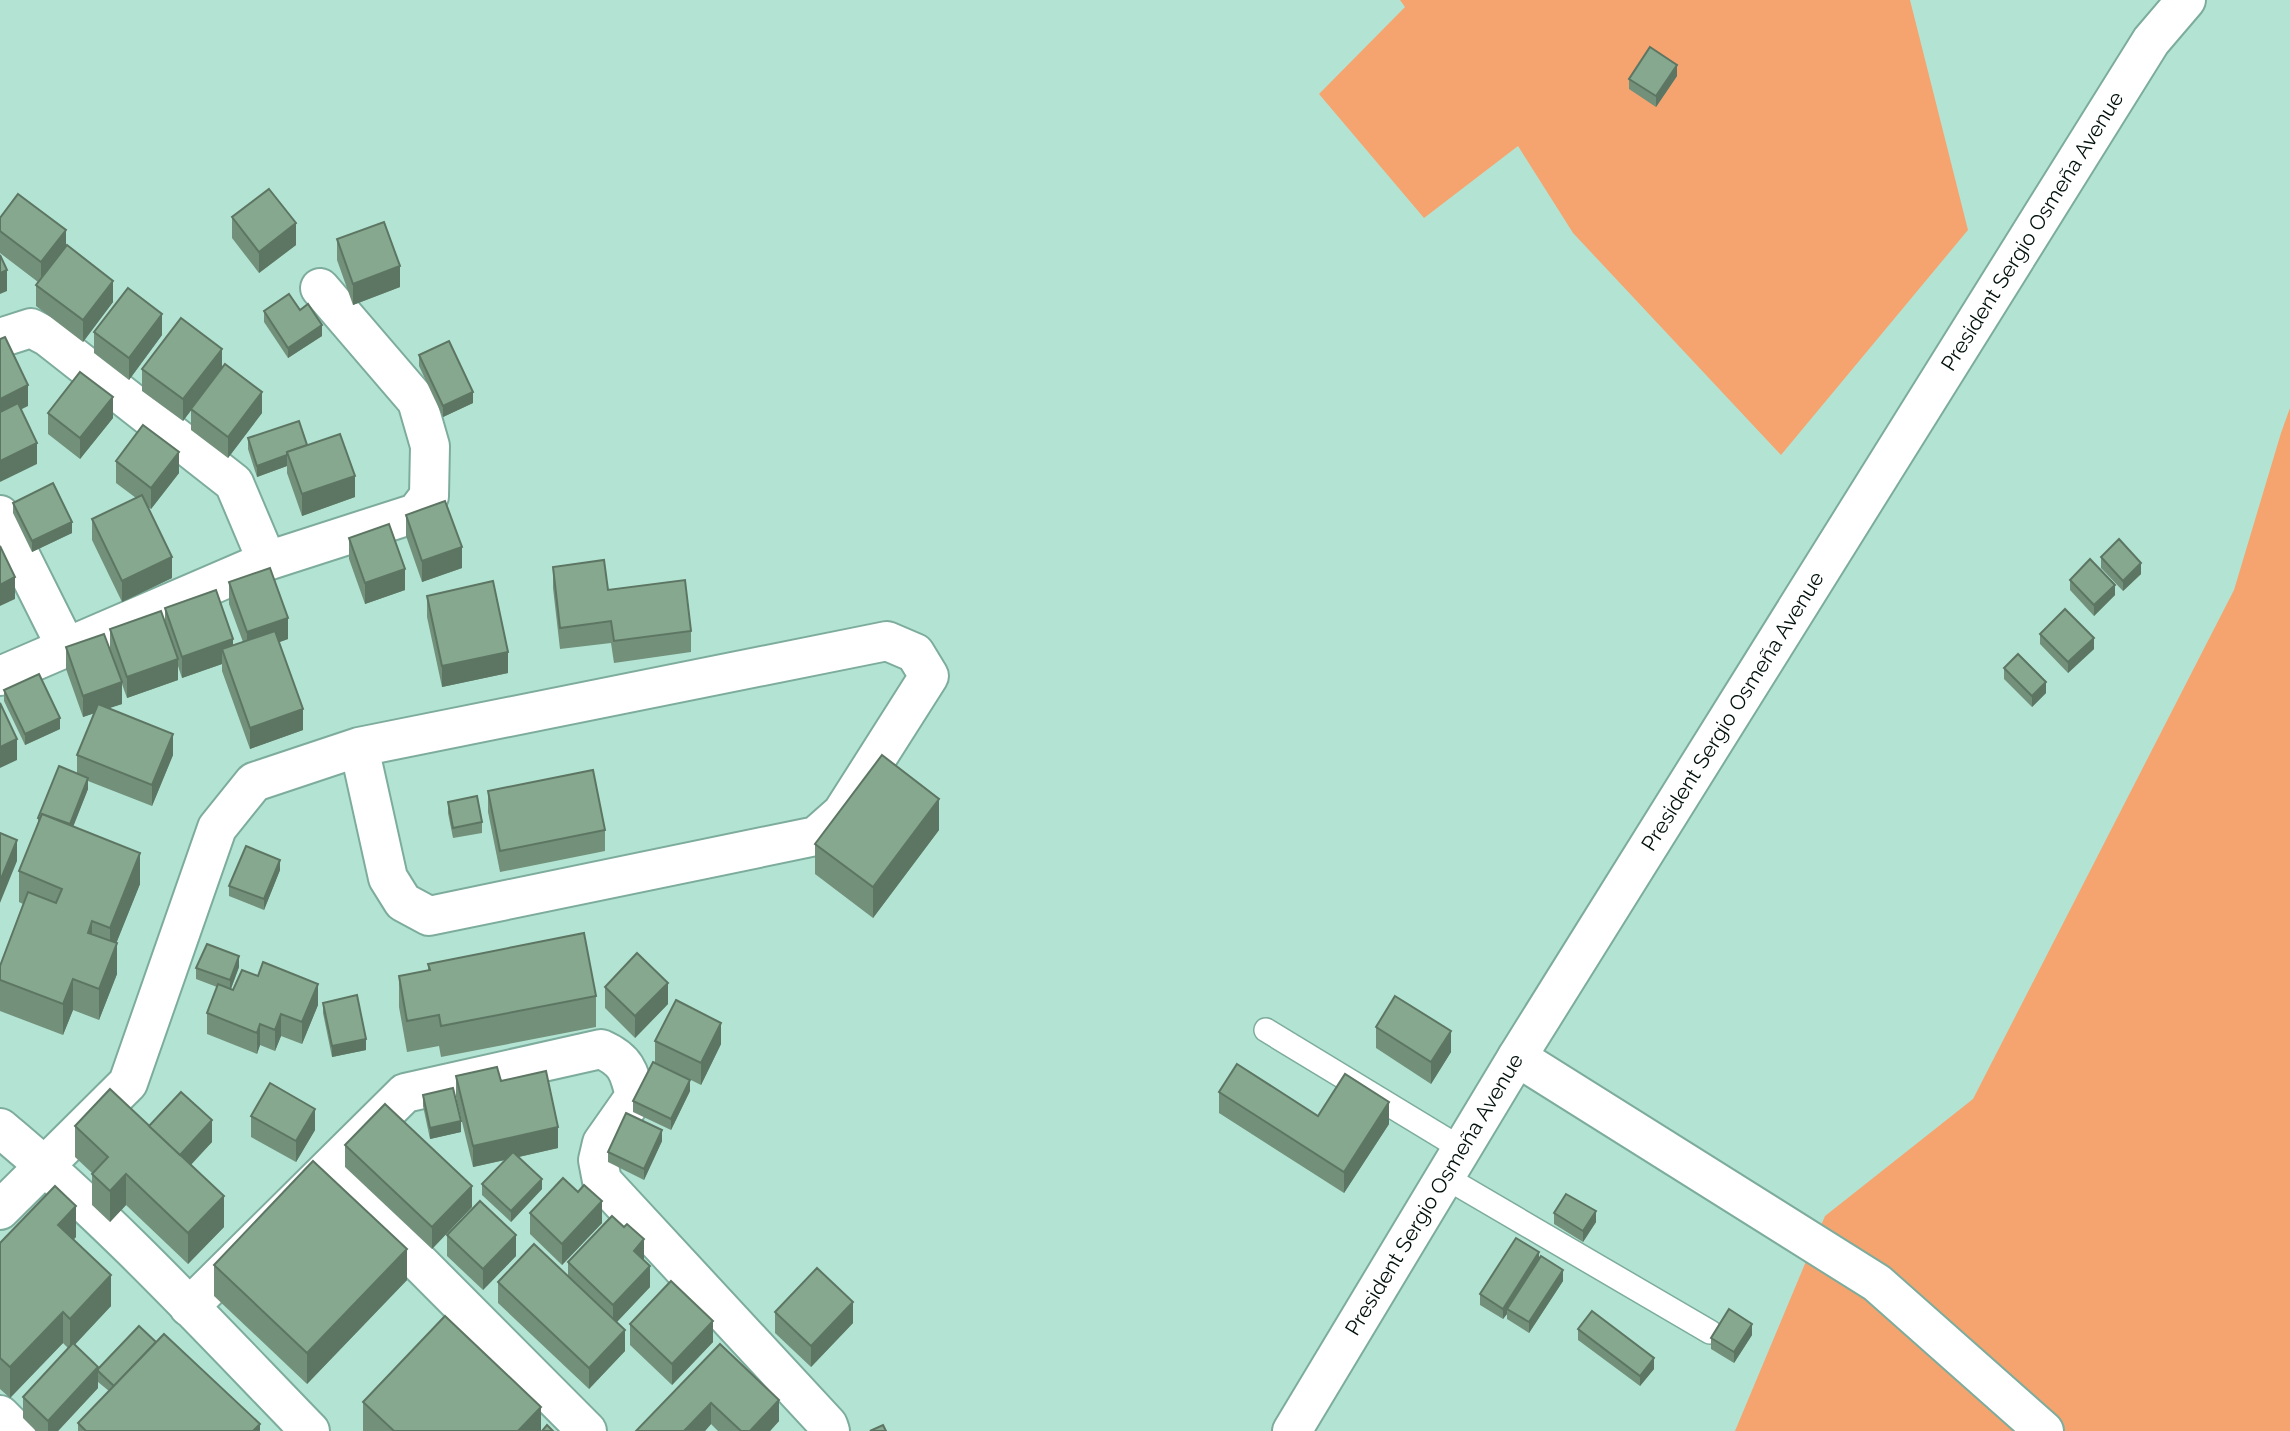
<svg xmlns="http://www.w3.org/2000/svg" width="2290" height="1431" font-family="Raleway,sans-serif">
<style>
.green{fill:#f5a470}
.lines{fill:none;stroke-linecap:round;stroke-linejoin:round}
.lane-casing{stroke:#7dac9d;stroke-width:26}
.street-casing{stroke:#7dac9d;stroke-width:42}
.secondary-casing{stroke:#7dac9d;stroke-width:42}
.lane{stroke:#fff;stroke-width:23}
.street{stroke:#fff;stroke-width:38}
.secondary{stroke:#fff;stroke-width:38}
.wall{fill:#72907a}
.shaded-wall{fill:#5d7663}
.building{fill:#85a88e;stroke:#5d7663;stroke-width:2}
.labels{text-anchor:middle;stroke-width:7;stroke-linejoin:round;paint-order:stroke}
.street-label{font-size:21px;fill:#01100b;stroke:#b3e4d3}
</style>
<rect width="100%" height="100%" fill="#b3e4d3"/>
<g class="green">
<polygon points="1400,0 1910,0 1968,230 1781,455 1573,233 1518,146 1424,218 1319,94 1405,7"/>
<polygon points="2290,408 2290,1431 1735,1431 1825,1216 1973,1099 2234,590 2281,433"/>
</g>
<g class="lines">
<defs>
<g id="lane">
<polyline points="1266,1030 1462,1149"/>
<polyline points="1445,1177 1710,1332"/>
</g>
<g id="street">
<polyline points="0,338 31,328 48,337 234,483 267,561 0,676"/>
<polyline points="0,515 66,647"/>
<polyline points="267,561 416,513 429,496 430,446 417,401 320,288"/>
<polyline points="1517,1057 1877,1283 2044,1431"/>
<path d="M 0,1128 C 111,1220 210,1328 310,1431"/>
<polyline points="328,1171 587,1431"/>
<polyline points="0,1210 128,1083 217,828 254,782 359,747 887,641 915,653 929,676 842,813 816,836 429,916 403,902 388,878 359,747"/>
<path d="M 189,1307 L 405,1093 L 601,1049 C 626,1060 629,1071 635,1096 L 602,1143 L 598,1160 L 602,1181 L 828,1425 L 830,1431"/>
<polyline points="0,1415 16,1431"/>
</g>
<g id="secondary">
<path id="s1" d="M 1292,1431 L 1517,1057 L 2151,41 L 2186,0"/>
</g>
</defs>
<use href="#lane" class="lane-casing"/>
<use href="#street" class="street-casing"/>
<use href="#secondary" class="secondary-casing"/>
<use href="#lane" class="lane"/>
<use href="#street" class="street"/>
<use href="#secondary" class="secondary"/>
</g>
<g class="wall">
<polygon points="1677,76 1656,107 1629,89 1629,79"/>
<polygon points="232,217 296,245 259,273 232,238"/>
<polygon points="0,218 66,246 113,302 83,342 36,306 36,285 38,282 0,253"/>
<polygon points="337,239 400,287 353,305 337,260"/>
<polygon points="300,310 322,336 288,358 264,322 264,311"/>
<polygon points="94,332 162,335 129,380 94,353"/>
<polygon points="419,355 473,403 443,417 419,366"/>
<polygon points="142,369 222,369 262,413 228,458 191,430 191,410 183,421 142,391"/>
<polygon points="48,413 113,418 80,459 48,434"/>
<polygon points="248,438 307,445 355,497 302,516 287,473 287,466 257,477 248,449"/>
<polygon points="116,461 179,473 151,509 148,507 172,578 122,602 92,540 92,519 136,498 116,483"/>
<polygon points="13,503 72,533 32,552 13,513"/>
<polygon points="406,515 462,568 422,582 406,536"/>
<polygon points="349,538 405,590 365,604 349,559"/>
<polygon points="2101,557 2141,574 2123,591 2101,568"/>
<polygon points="553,567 608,590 691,631 691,652 614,663 611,643 560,649 553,588"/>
<polygon points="2070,580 2115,595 2094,616 2070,590"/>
<polygon points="229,582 288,639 279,642 303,730 250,749 222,671 222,664 182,678 178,666 178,680 127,698 122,684 122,704 108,708 173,755 152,806 88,781 88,789 73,826 140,884 116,943 117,974 99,1020 73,1010 63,1035 0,1011 0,966 23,904 19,902 19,871 38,824 38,818 77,773 77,755 94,713 83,717 66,669 66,647 110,650 110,629 165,621 165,608 233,645 243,642 229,604"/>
<polygon points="427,596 508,673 442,687 427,617"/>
<polygon points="2040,634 2094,649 2068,673 2040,644"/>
<polygon points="2004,668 2046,693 2032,707 2004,679"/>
<polygon points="4,690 60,729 25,745 4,701"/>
<polygon points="488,791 605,830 605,851 500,872 488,812"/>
<polygon points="448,802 482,822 482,833 453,838 448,813"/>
<polygon points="939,830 873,918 815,874 815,844"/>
<polygon points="280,870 264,910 229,896 229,886"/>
<polygon points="428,964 596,996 596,1027 441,1057 439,1046 407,1052 399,1007 399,976 428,970"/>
<polygon points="239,967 231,989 318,1005 302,1044 281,1036 275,1051 260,1045 257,1054 207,1034 207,1013 217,987 196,979 196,968"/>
<polygon points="605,987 668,1004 635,1038 605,1008"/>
<polygon points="323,1003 366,1050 332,1057 323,1013"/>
<polygon points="1376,1027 1451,1052 1431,1084 1376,1048"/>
<polygon points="655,1041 721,1044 701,1085 655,1062"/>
<polygon points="456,1076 501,1081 558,1148 519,1157 542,1189 511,1222 482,1195 482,1184 505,1160 473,1167 456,1097"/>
<polygon points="690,1091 671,1130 633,1112 633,1101"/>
<polygon points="1219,1092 1318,1116 1389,1124 1344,1193 1219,1113"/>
<polygon points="423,1095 461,1132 430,1139 423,1106"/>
<polygon points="251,1116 315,1130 296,1162 251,1137"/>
<polygon points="75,1126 149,1126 212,1142 190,1165 224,1227 188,1264 126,1205 110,1222 92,1205 92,1173 75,1157"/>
<polygon points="662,1141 644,1180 608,1162 608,1152"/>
<polygon points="345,1145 472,1207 432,1249 345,1167"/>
<polygon points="530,1213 602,1223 562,1265 530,1234"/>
<polygon points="1554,1213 1596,1222 1583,1242 1554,1224"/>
<polygon points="447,1235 516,1256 483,1290 447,1256"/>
<polygon points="76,1237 74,1239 111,1306 74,1345 98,1369 156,1342 260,1431 78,1431 78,1423 109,1391 98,1382 98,1388 58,1431 36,1431 23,1418 23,1397 68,1348 63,1343 10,1398 0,1389 0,1243"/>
<polygon points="1539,1259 1563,1281 1529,1333 1507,1319 1507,1314 1503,1319 1480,1305 1480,1294"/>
<polygon points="644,1260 650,1287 617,1322 625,1351 589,1389 498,1303 498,1282 568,1276 568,1262"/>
<polygon points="214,1265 407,1280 307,1384 214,1296"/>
<polygon points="775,1312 853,1323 811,1367 775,1333"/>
<polygon points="630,1324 713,1342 672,1385 630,1345"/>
<polygon points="1578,1329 1654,1369 1640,1386 1578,1340"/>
<polygon points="1752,1335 1734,1363 1711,1349 1711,1338"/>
<polygon points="720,1344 779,1421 770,1431 718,1431 711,1424 705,1431"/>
<polygon points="363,1402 541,1431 363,1431"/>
</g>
<g class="shaded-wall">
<polygon points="1677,65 1677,76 1656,107 1656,96"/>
<polygon points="296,223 296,245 259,273 259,252"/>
<polygon points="66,230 66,251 41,284 41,262"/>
<polygon points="400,266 400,287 353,305 353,284"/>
<polygon points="7,270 7,291 0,294 0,273"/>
<polygon points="113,281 113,302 83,342 83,320"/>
<polygon points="162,314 162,335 129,380 129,358"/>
<polygon points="322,325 322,336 288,358 288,348"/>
<polygon points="222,349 222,370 183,421 183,399"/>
<polygon points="28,385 28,406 0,420 0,399"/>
<polygon points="262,392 262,413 228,458 228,437"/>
<polygon points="473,392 473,403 443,417 443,406"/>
<polygon points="113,397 113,418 80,459 80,438"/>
<polygon points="37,443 37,464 0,482 0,461"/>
<polygon points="179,452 179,473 151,509 151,488"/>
<polygon points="287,455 287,466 257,477 257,466"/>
<polygon points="355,476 355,497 302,516 302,494"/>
<polygon points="72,522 72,533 32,552 32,541"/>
<polygon points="462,547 462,568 422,582 422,561"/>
<polygon points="172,557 172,578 122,602 122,581"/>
<polygon points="2141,563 2141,574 2123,591 2123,581"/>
<polygon points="405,569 405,590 365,604 365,583"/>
<polygon points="15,577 15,599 0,606 0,585"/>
<polygon points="2115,585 2115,595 2094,616 2094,605"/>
<polygon points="288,618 288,639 247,654 247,632"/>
<polygon points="2094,638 2094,649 2068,673 2068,662"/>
<polygon points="233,639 233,660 222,649 222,664 182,678 182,657"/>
<polygon points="508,652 508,673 442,687 442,666"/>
<polygon points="178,659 178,680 127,698 127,677"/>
<polygon points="122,682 122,704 83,717 83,696"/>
<polygon points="2046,682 2046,693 2032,707 2032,696"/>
<polygon points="303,709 303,730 250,749 250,728"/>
<polygon points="60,718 60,729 25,745 25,734"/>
<polygon points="173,734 173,755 152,806 152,785"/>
<polygon points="17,739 17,760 0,768 0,747"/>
<polygon points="88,778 88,789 68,840 68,829"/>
<polygon points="939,799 939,830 873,918 873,887"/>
<polygon points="17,840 17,861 0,903 0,881"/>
<polygon points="140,853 140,884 110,959 110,928"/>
<polygon points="280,860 280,870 264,910 264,899"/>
<polygon points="92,921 92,952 88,933"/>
<polygon points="117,943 117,974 99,1020 99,989"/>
<polygon points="239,956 239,967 230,991 230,980"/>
<polygon points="73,979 73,1010 63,1035 63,1004"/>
<polygon points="668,983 668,1004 635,1038 635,1016"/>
<polygon points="318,984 318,1005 302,1044 302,1022"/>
<polygon points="281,1014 281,1036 275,1051 275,1030"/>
<polygon points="721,1023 721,1044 701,1085 701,1063"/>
<polygon points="260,1024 260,1045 257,1054 257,1033"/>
<polygon points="1451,1031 1451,1052 1431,1084 1431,1062"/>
<polygon points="366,1039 366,1050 332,1057 332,1046"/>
<polygon points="690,1080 690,1091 671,1130 671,1119"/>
<polygon points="1389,1102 1389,1124 1344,1193 1344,1172"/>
<polygon points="315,1109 315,1130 296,1162 296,1141"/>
<polygon points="212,1120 212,1142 178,1179 178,1157"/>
<polygon points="461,1121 461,1132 430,1139 430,1128"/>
<polygon points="558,1127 558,1148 473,1167 473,1146"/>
<polygon points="662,1130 662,1141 644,1180 644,1169"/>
<polygon points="126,1174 126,1205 110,1222 110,1191"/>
<polygon points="542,1179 542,1189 511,1222 511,1211"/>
<polygon points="472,1186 472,1207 432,1249 432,1227"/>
<polygon points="224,1196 224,1227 188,1264 188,1233"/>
<polygon points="602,1201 602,1223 562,1265 562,1244"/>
<polygon points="76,1206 76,1237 58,1255 58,1225"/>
<polygon points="1596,1211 1596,1222 1583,1242 1583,1231"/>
<polygon points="516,1235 516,1256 483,1290 483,1269"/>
<polygon points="644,1239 644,1260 634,1251"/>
<polygon points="407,1249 407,1280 307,1384 307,1353"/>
<polygon points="1539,1252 1539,1263 1507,1309 1507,1314 1503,1319 1503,1309"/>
<polygon points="650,1266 650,1287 613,1326 613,1305"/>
<polygon points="1563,1270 1563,1281 1529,1333 1529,1322"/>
<polygon points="111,1275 111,1306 70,1350 70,1319"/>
<polygon points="853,1302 853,1323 811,1367 811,1346"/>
<polygon points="63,1312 63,1343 10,1398 10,1367"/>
<polygon points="713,1321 713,1342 672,1385 672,1364"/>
<polygon points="1752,1324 1752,1335 1734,1363 1734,1352"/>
<polygon points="625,1330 625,1351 589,1389 589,1368"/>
<polygon points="1654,1358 1654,1369 1640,1386 1640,1376"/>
<polygon points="98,1367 98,1388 58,1431 48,1431 48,1421"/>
<polygon points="779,1400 779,1421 770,1431 750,1431"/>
<polygon points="711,1403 711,1424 705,1431 684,1431"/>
<polygon points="541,1407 541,1431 518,1431"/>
<polygon points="260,1424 260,1431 253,1431"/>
</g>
<g class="building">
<polygon points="1650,47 1677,65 1656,96 1629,79"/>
<polygon points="269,189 296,223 259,252 232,217"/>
<polygon points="18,194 66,230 41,262 0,231 0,218"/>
<polygon points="384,222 400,266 353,284 337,239"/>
<polygon points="67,245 113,281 83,320 36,285"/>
<polygon points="0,255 7,270 0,273"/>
<polygon points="128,288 162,314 129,358 94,332"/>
<polygon points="289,294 300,310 308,304 322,325 288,348 264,311"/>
<polygon points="181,318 222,349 183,399 142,369"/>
<polygon points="5,337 28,385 0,399 0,339"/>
<polygon points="449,341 473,392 443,406 419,355"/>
<polygon points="225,364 262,392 228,437 191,409"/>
<polygon points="80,372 113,397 80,438 48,413"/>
<polygon points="18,403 37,443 0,461 0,412"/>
<polygon points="299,421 307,445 287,452 287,455 257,466 248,438"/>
<polygon points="143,425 179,452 151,488 116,461"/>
<polygon points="340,434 355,476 302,494 287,452"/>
<polygon points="53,483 72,522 32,541 13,503"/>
<polygon points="142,495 172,557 122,581 92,519"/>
<polygon points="445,501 462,547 422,561 406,515"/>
<polygon points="389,524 405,569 365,583 349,538"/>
<polygon points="2119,539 2141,563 2123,581 2101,557"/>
<polygon points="0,546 15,577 0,585"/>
<polygon points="2090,559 2115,585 2094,605 2070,580"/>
<polygon points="604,560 608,590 685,580 691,631 614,641 611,621 560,628 553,567"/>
<polygon points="270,568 288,618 247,632 229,582"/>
<polygon points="493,581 508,652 442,666 427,596"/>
<polygon points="216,590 233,639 182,657 165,608"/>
<polygon points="2065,609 2094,638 2068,662 2040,634"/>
<polygon points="161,611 178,659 127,677 110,629"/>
<polygon points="275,631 303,709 250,728 222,649"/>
<polygon points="104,634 122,682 83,696 66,647"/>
<polygon points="2018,654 2046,682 2032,696 2004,668"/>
<polygon points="39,674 60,718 25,734 4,690"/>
<polygon points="0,703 17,739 0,747"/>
<polygon points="98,704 173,734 152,785 77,755"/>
<polygon points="882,755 939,799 873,887 815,844"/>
<polygon points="59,766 88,778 70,824 42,814 40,819 38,818"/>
<polygon points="593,770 605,830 500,851 488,791"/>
<polygon points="477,796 482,822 453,828 448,802"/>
<polygon points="42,814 140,853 110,928 92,921 88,933 117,943 99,989 73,979 63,1004 0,980 0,966 28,892 56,903 62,889 19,871"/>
<polygon points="0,833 17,840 0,881"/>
<polygon points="246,846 280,860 264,899 229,886"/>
<polygon points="584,933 596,996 441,1026 439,1015 407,1021 399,976 430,970 428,964"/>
<polygon points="207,944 239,956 230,980 196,968"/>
<polygon points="637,953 668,983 635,1016 605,987"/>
<polygon points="263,962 318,984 302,1022 281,1014 275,1030 260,1024 257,1033 207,1013 218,984 233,990 242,970 258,976"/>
<polygon points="357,995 366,1039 332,1046 323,1003"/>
<polygon points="1395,996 1451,1031 1431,1062 1376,1027"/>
<polygon points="676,1000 721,1023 701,1063 655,1041"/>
<polygon points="653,1062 690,1080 671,1119 633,1101"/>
<polygon points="1237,1064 1318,1116 1345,1074 1389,1102 1344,1172 1219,1092"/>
<polygon points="497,1067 501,1081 546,1071 558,1127 473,1146 456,1076"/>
<polygon points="270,1083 315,1109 296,1141 251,1116"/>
<polygon points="453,1088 461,1121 430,1128 423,1095"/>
<polygon points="110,1089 224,1196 188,1233 126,1174 110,1191 92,1174 108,1157 75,1126"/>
<polygon points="181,1092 212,1120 180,1155 149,1126"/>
<polygon points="385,1104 472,1186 432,1227 345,1145"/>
<polygon points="626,1113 662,1130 644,1169 608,1152"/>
<polygon points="513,1152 542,1179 511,1211 482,1184"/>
<polygon points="313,1161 407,1249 307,1353 214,1265"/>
<polygon points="563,1178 578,1192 584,1185 602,1201 562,1244 530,1213"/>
<polygon points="55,1186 76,1206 58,1225 111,1275 70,1319 63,1312 10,1367 0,1358 0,1243"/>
<polygon points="1566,1194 1596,1211 1583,1231 1554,1213"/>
<polygon points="480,1201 516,1235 483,1269 447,1235"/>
<polygon points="612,1216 624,1227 627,1224 644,1239 634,1251 650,1266 613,1305 568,1262"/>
<polygon points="1516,1238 1539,1252 1503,1309 1480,1294"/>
<polygon points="534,1244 625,1330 589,1368 498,1282"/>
<polygon points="1541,1256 1563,1270 1529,1322 1507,1309"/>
<polygon points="817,1268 853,1302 811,1346 775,1312"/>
<polygon points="671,1281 713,1321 672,1364 630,1324"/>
<polygon points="1729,1309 1752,1324 1734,1352 1711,1338"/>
<polygon points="1592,1311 1654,1358 1640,1376 1578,1329"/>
<polygon points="445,1316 541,1407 518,1431 394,1431 363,1402"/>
<polygon points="139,1326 156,1342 114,1386 98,1371 98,1369"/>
<polygon points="164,1334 260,1424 253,1431 86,1431 78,1423"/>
<polygon points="73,1343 98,1367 48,1421 23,1397"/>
<polygon points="720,1344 779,1400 750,1431 741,1431 711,1403 684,1431 636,1431"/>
<polygon points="547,1425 553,1431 542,1431"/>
<polygon points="883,1425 886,1431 870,1431"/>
</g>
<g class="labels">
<g class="street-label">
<text dy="7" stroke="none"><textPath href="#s1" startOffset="1410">President Sergio Osmeña Avenue</textPath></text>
<text dy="7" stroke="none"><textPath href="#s1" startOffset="844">President Sergio Osmeña Avenue</textPath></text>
<text dy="7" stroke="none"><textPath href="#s1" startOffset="276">President Sergio Osmeña Avenue</textPath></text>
</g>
</g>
</svg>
